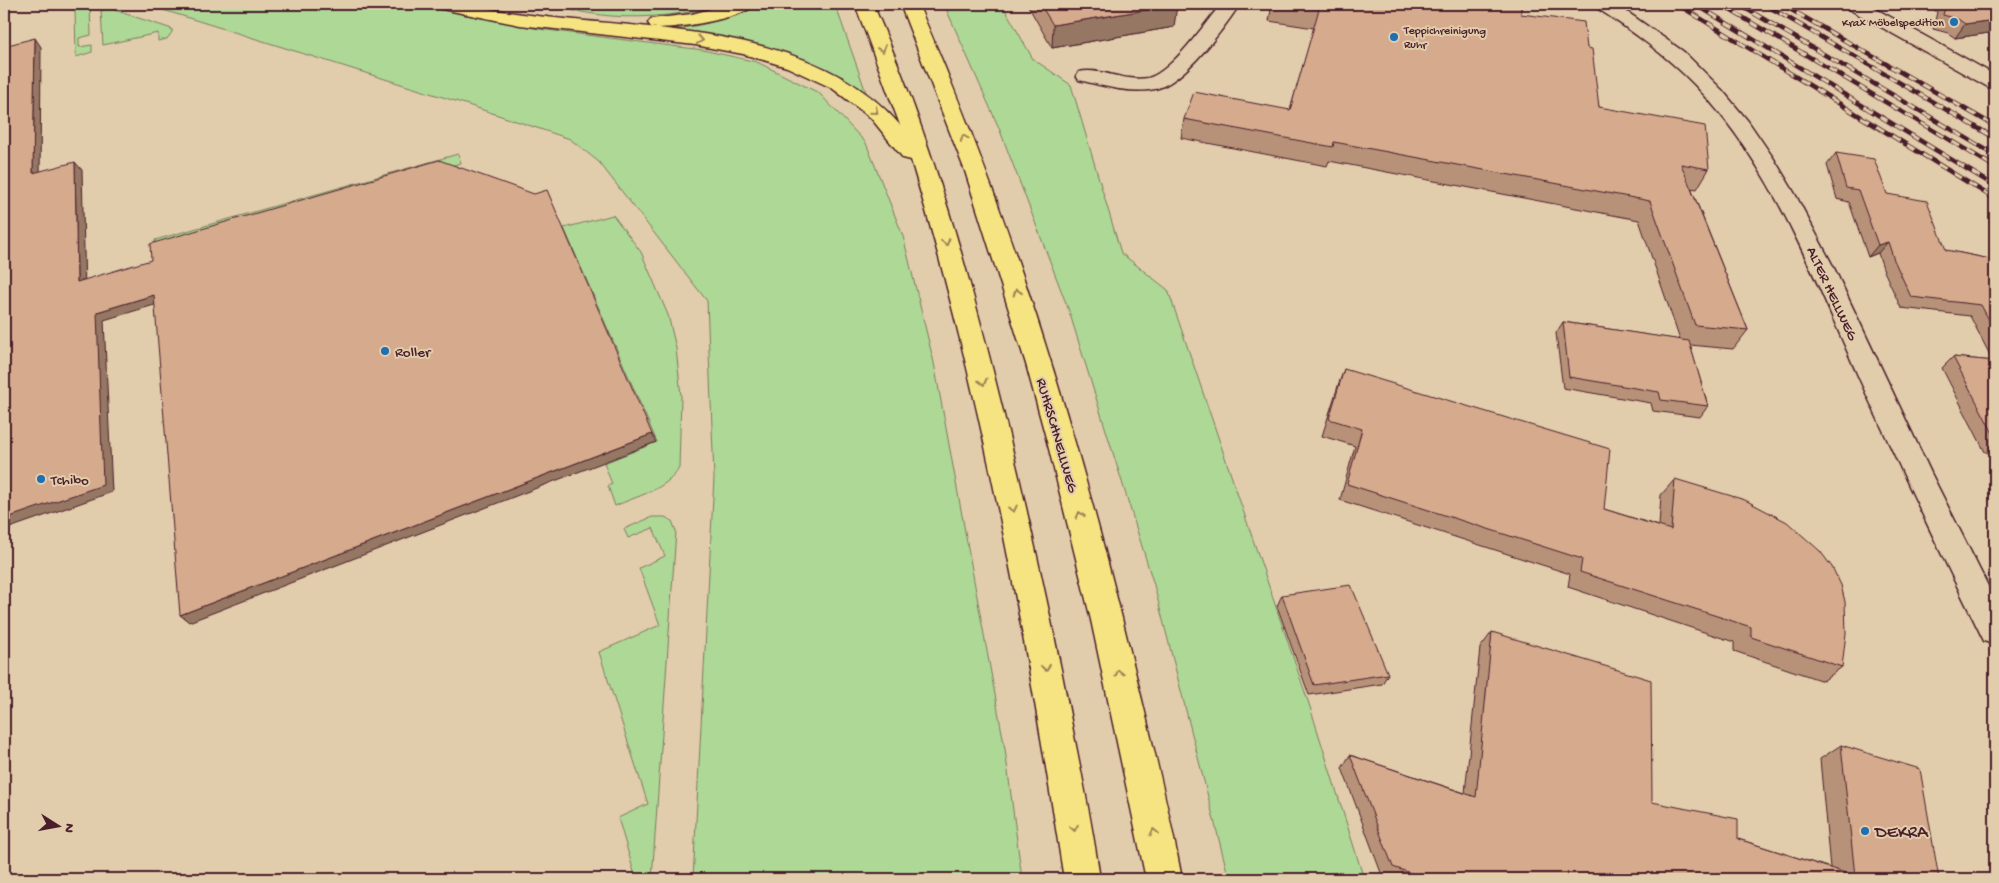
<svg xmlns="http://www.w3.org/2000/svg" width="1999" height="883" font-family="'Gochi Hand',sans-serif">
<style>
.green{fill:#add895;stroke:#7c7c60}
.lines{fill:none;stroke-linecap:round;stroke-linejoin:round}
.minor-casing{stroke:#4a1f2b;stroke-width:3}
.tertiary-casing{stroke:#4a1f2b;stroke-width:3}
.motorway-casing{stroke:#4a1f2b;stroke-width:3}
.minor{fill:#e1ccab;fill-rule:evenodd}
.tertiary{fill:#e1ccab;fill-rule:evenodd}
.motorway{fill:#f6e381;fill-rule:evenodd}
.rail-casing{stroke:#4a1f2b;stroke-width:4.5}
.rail{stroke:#e1ccab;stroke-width:3;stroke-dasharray:9;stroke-linecap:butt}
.wall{fill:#b79279;stroke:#4a1f2b}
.shaded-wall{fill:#957763;stroke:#4a1f2b}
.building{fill:#d5aa8d;stroke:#4a1f2b}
.oneway{stroke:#a08156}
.poi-dot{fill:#1f6fb2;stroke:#e1ccab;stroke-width:2}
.labels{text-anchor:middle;stroke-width:4;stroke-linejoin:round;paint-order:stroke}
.far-poi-label{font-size:12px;fill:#4a1f2b;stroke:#e1ccab;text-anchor:end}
.street-label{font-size:15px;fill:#4a1f2b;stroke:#e1ccab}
.poi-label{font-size:15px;fill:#4a1f2b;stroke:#e1ccab;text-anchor:start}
.near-poi-label{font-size:18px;fill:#4a1f2b;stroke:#e1ccab;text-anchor:start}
</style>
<rect width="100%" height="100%" fill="#e1ccab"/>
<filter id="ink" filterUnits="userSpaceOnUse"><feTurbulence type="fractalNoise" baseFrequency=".02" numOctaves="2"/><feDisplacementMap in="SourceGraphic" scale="10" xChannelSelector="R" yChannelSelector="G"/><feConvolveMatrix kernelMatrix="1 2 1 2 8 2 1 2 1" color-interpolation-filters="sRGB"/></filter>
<g filter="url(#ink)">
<g class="green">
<polygon points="144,4 425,4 461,14 539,29 703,50 757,62 819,93 866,143 903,236 934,363 1005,749 1022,879 693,879 714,478 707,301 599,162 570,139 465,104"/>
<path d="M 543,4 L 725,4 C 690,14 647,19 611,16 C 588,14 565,9 543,4 Z"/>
<path d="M 764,4 L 835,4 L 868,98 C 853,86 837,73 820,66 C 770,44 711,39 657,30 C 696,29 728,19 764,4 Z"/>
<polygon points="944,4 1002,4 1033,59 1071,85 1121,253 1168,290 1310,707 1364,879 1229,879 1154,585 1069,311 999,128"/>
<polygon points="85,5 90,6 91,35 79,38 79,47 92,45 92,52 76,57 75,9"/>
<polygon points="108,8 172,29 172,32 167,39 158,41 158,33 103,45 101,11"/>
<polygon points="458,154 461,163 156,250 155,240"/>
<path d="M 613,215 L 641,252 L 668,315 L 676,348 L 681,396 L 679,468 C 668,489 637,496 615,506 L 608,486 L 612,484 L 604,463 L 657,442 L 564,228 Z"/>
<polygon points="652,517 665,517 672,521 676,531 652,879 636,879 618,818 648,804 599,652 660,625 639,568 665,556 653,528 628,538 624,529"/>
</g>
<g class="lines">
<defs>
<g id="minor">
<path d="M 1221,4 L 1240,4 C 1224,28 1184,83 1155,89 C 1130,94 1103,86 1079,80 L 1076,76 L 1079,72 C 1094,68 1112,76 1129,78 C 1135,79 1142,79 1148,78 C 1171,73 1206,22 1221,4 Z"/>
<polygon points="1845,4 1867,4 1995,75 1995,89 1988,87 1847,8"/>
</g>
<path id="tertiary" d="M 1595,4 L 1616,4 L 1684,52 L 1722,90 L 1748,121 L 1774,159 L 1795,194 L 1833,266 L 1931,473 L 1995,600 L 1995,645 L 1984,641 C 1941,554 1899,466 1859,378 C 1814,277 1773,166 1695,85 C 1666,55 1632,31 1597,8 Z"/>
<g id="motorway">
<path d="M 435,4 C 445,4 455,3 465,4 C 475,5 485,8 495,10 C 515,13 535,16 555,18 C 668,30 820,31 900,125 L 855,4 L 873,4 C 939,154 980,314 1018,473 C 1038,559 1057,645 1073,731 C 1083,780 1093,830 1100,879 L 1064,879 C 1026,637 982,394 911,160 L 903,158 L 871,118 L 832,88 L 787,67 L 743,54 L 695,45 L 520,25 L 437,8 Z"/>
<path d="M 729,4 L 755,4 C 746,18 668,31 651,27 L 648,23 L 651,19 L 692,14 Z"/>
<path d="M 900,4 L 918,4 C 1011,216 1077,431 1131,655 C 1149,729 1168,804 1182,879 L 1146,879 L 1091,620 L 1049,449 L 1026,364 L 965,171 Z"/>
</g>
</defs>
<use href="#minor" class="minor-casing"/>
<use href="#tertiary" class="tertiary-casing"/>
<use href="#motorway" class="motorway-casing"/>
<use href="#minor" class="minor"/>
<use href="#tertiary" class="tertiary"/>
<use href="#motorway" class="motorway"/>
<defs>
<g id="rail">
<polyline points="1677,4 1995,199"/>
<polyline points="1695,4 1995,186"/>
<polyline points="1720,4 1995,167"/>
<polyline points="1738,4 1995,155"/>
<polyline points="1764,4 1995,138"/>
<polyline points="1781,4 1995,126"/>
</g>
</defs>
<use href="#rail" class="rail-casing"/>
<use href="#rail" class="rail"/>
</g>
<g class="wall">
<polygon points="1027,4 1176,4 1174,27 1052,48"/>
<polygon points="1272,4 1521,4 1521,14 1587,48 1599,107 1709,169 1697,189 1691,188 1748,330 1733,349 1690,345 1708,406 1700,417 1653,411 1651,403 1563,388 1556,333 1563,322 1680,340 1639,220 1329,161 1327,166 1181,138 1184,119 1290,110 1314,28 1269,21"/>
<polygon points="1926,4 1995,4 1995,32 1955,38 1948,33 1933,29 1937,12"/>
<polygon points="1836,153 1887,194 1946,250 1995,260 1995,453 1985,452 1942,368 1953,357 1993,361 1970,316 1901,308 1884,271 1878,253 1868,257 1849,202 1837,199 1827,165"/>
<polygon points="1344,369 1604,509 1659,526 1661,495 1675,479 1842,667 1823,681 1734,651 1734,642 1568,587 1570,574 1340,500 1355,446 1322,436 1338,386"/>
<polygon points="1282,595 1388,674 1382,684 1309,695 1277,606"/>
<polygon points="1492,632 1652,802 1738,839 1830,868 1820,759 1841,745 1939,879 1385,879 1383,878 1342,768 1350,755 1465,793 1480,648"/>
</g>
<g class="shaded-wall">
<polygon points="1177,5 1174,27 1052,48 1053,25"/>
<polygon points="1995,20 1995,32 1955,38 1965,24"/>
<polygon points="35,38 41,47 40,181 33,173"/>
<polygon points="75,162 82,170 85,290 77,282"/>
<polygon points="1888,242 1878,253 1868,257 1878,245"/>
<polygon points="154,295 161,303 104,320 112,492 4,530 4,519 97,312"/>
<polygon points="652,434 656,442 189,622 180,615"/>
</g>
<g class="building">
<polygon points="1040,4 1176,4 1177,5 1053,25"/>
<polygon points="1282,4 1521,4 1521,14 1584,22 1587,48 1592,49 1599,107 1705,126 1709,169 1681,164 1748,330 1695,325 1650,201 1334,142 1333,147 1184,119 1194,92 1290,110 1319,9"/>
<polygon points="1946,4 1995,4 1995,20 1965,24 1958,19 1943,15"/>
<polygon points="35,38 33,173 75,162 77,282 151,260 150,244 439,160 534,194 547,190 652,434 180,615 154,295 97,312 103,485 4,519 4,46"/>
<polygon points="1836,153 1874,159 1887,194 1927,201 1946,250 1995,260 1995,331 1981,305 1911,297 1894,260 1888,242 1878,245 1858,190 1846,188"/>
<polygon points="1563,322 1689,341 1708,406 1661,400 1659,392 1569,377"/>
<polygon points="1953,357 1995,361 1995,437"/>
<polygon points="1344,369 1610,449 1604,509 1671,530 1675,479 1745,500 1787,522 1820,551 1832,567 1841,585 1845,602 1846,633 1842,667 1751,637 1751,627 1580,572 1582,559 1347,484 1362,429 1329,419"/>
<polygon points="1351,585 1388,674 1314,685 1282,595"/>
<polygon points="1492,632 1651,680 1652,802 1738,819 1738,839 1855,876 1841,745 1920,769 1939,879 1428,879 1393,867 1350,755 1476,797"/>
</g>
<defs><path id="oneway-chevron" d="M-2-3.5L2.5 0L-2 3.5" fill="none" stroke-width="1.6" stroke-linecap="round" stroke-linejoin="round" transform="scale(1.25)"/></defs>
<g class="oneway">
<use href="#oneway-chevron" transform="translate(700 40) rotate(9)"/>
<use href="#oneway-chevron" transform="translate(882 49) rotate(70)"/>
<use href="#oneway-chevron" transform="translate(875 111) rotate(41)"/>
<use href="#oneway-chevron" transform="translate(964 138) rotate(-111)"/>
<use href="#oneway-chevron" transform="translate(946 242) rotate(74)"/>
<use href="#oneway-chevron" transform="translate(1017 292) rotate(-107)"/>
<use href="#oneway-chevron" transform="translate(983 382) rotate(76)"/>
<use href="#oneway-chevron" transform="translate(1013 509) rotate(78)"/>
<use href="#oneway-chevron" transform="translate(1080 515) rotate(-105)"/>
<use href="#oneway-chevron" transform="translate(1046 668) rotate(80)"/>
<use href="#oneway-chevron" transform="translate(1119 673) rotate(-103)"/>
<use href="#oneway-chevron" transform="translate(1074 828) rotate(80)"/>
<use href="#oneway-chevron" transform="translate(1154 832) rotate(-102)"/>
</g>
</g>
<g class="poi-dot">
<circle cx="1954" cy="22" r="5"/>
<circle cx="1394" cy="37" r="5"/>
<circle cx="385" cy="351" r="5"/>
<circle cx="41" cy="479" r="5"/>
<circle cx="1865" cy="831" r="5"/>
</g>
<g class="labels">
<g class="far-poi-label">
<text x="1944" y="26">Krax Möbelspedition</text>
<text x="1404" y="34" text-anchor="start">Teppichreinigung<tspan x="1404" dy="14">Ruhr</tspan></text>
</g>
<g class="street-label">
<text transform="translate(1833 293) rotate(65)" y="5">ALTER HELLWEG</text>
<text transform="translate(1058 435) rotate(74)" y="5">RUHRSCHNELLWEG</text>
</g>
<g class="poi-label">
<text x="395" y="356">Roller</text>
<text x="51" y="484">Tchibo</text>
</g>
<g class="near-poi-label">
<text x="1875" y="837">DEKRA</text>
</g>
</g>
<rect width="1999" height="883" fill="none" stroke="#e1ccab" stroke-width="20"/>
<rect x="10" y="10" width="1979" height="863" fill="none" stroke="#4a1f2b" stroke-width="2" filter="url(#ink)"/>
<g transform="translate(58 826) rotate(101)" stroke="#e1ccab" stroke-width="4" paint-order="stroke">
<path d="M0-4L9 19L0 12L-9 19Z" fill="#4a1f2b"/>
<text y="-8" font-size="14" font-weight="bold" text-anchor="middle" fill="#4a1f2b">N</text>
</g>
</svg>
